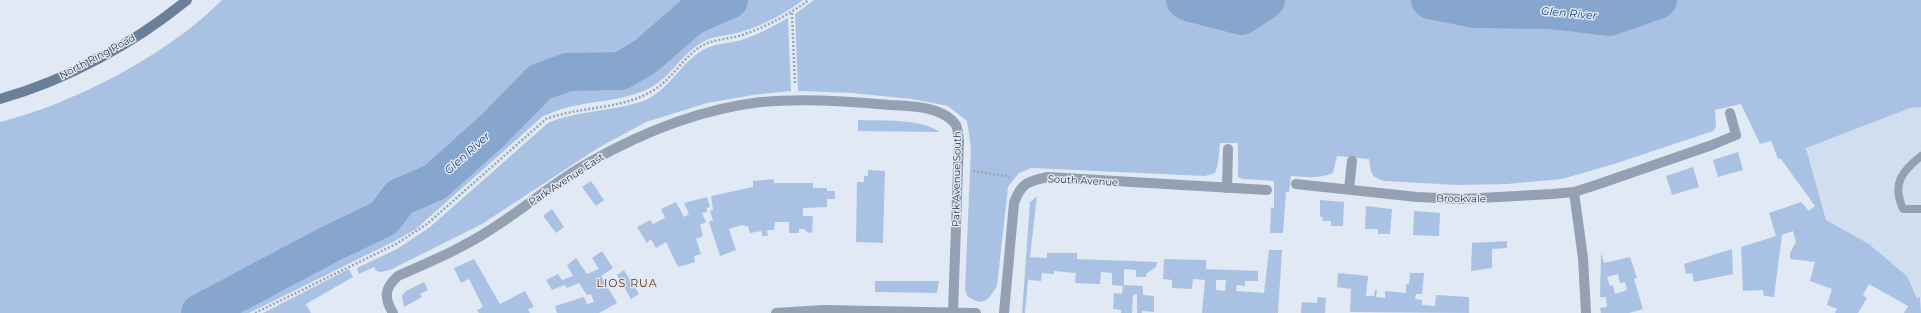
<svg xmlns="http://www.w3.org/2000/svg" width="1921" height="313" font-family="Montserrat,sans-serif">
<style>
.built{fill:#d1deef}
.green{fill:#a9c2e4;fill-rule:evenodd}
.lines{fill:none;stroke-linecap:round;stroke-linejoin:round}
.river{stroke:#87a6ce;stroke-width:38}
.path{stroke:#9fa5ae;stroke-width:2.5;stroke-dasharray:2 2;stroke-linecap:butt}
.service{stroke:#93a1b3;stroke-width:8}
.minor{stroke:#93a1b3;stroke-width:10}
.secondary{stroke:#6b7f99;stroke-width:10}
.labels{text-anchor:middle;stroke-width:3;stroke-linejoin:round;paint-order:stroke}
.street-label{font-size:10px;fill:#34373c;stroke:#e1e9f5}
.water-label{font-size:11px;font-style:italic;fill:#184275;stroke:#e1e9f5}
.neighbourhood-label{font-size:11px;letter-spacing:1px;fill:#6e2f0d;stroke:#e1e9f5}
</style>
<rect width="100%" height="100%" fill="#e1e9f5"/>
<polygon class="built" points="1921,107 1921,300 1920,298 1918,298 1907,276 1869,244 1826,220 1806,147 1910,108"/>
<g class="green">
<path d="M 222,0 L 803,0 C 784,14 764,25 741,32 C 729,36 714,35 703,42 C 682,53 671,77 650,88 C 622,102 591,100 562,109 C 555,111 548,114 542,117 L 416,229 L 393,242 L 249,313 L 0,313 L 0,122 C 73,104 169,54 222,0 Z"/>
<path d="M 814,0 L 1921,0 L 1921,107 L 1910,108 L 1806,148 L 1826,220 L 1869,244 L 1907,276 L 1917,298 L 1920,297 L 1921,313 L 1904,313 L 1908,306 L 1869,284 L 1863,295 L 1867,298 L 1858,313 L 1835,313 L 1837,309 L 1827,305 L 1832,289 L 1810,281 L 1815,262 L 1790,259 L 1790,253 L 1796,242 L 1793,231 L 1782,235 L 1774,297 L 1764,296 L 1763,290 L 1743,291 L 1741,247 L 1776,236 L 1769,213 L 1801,202 L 1809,211 L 1815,206 L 1781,159 L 1778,159 L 1771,141 L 1760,144 L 1741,104 L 1715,110 L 1716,127 L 1713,131 L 1614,164 L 1562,179 L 1507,184 L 1457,185 L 1385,181 C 1370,177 1371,173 1369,159 L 1337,156 L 1333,173 C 1319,179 1305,177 1291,176 L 1289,192 L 1286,192 L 1283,233 L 1270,233 L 1271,207 L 1274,208 L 1274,181 L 1243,179 L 1238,177 L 1238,143 L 1220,143 L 1218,164 L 1215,173 L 1205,176 L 1031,168 L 1019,173 L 1008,187 L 997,286 C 988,301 983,307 967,296 L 965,289 L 971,148 L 967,121 L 948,106 L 912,99 L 851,93 L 798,91 L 795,14 Z"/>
<path d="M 788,18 L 791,91 L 753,95 L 707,103 L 646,122 L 598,148 L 482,224 L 390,270 L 381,272 L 376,271 L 374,267 L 359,274 L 357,268 L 397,249 L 430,227 L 548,123 C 578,110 612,112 643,101 C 669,91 680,63 703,50 C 714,43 729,44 741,40 C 758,35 773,26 788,18 Z"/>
<path d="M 858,120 C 884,121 918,118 940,132 L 858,131 Z"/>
<polygon points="1738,152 1743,170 1718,177 1713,160"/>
<polygon points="1693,167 1699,187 1672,195 1666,176"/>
<polygon points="868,170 885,171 883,243 856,242 857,182 864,182 864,176 868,176"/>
<polygon points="774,179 774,183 813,183 813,188 827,188 827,191 835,191 835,199 827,199 827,207 803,208 803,216 813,216 812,233 807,232 804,229 799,229 799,233 789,233 789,222 775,222 774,230 767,230 768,236 762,236 762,231 750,233 748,227 742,225 729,229 736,250 720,256 709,222 713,220 710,211 713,210 711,196 753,187 753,181"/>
<polygon points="591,181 604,200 596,206 582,187"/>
<polygon points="1037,196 1030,257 1047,258 1047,253 1077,253 1077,259 1157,262 1156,267 1146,274 1146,277 1136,277 1136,270 1124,269 1124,285 1143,286 1143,295 1154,296 1154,312 1142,311 1142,313 1137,313 1137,294 1133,295 1132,313 1121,313 1121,310 1113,309 1114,293 1122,294 1123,286 1112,285 1112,273 1101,272 1100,284 1098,284 1075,283 1076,273 1054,271 1054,274 1042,273 1041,281 1028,280 1025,313 1022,313 1030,202"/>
<polygon points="707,197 710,207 707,208 707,212 702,213 706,222 700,225 703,236 696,239 701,254 694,256 695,262 678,267 666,242 656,248 651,239 647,243 637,227 650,220 653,224 665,218 661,209 676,202 684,217 689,214 684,203"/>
<polygon points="1320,200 1344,202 1343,226 1331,226 1331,221 1322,221 1323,217 1320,217"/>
<polygon points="1366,206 1392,209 1390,234 1378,234 1378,229 1365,229"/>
<polygon points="552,209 564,227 556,233 543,216"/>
<polygon points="1414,211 1440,213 1439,236 1413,235"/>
<polygon points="1507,241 1507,248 1492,249 1492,268 1471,271 1472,243"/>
<polygon points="1732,249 1733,274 1694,282 1692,273 1686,274 1684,264"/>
<path d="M 1269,250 L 1282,250 L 1278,313 L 1202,313 L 1205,280 L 1193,279 L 1192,289 L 1172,288 L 1172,280 L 1163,279 L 1164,259 L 1206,260 L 1206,269 L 1258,271 L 1258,281 L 1245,281 L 1245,286 L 1237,285 L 1236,291 L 1264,293 ZM 1216,280 L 1226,280 L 1225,291 L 1216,290 Z"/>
<polygon points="602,251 613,268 601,276 617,303 599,313 557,313 555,306 584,297 587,304 594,302 591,294 587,295 579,283 567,288 565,285 552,290 546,280 558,274 562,280 573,276 567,265 576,258 587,274 599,269 592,258"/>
<path d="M 1601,253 L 1604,263 L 1630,257 L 1637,278 L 1634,279 L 1643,309 L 1629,313 L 1601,313 L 1600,308 L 1607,307 L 1606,297 L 1600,297 ZM 1618,274 L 1620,283 L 1625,282 L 1627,290 L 1615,294 L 1613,285 L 1610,286 L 1607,277 Z"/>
<polygon points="474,259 500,304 525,291 534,307 528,309 530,313 479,313 477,310 483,307 469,279 461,283 454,268"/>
<polygon points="349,269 353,277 306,304 311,313 263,313"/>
<polygon points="624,270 639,294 631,299 617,275"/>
<polygon points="1338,273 1368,276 1366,296 1374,296 1375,290 1377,290 1376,297 1385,298 1385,291 1406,293 1406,284 1409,284 1410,273 1424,273 1422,294 1416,294 1415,299 1422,300 1422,305 1435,306 1436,295 1469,297 1469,313 1350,312 1351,289 1337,287"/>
<polygon points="875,281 939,281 937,293 875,292"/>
<polygon points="424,282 428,290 420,294 422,297 404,307 402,296 406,291"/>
<polygon points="1318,297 1326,298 1325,313 1301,313 1302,302 1317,303"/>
</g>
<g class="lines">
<g class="river">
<polyline points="1185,0 1188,2 1242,16 1266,0"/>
<polyline points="1430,0 1475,9 1550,10 1609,17 1658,0"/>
<polyline points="200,313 330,244 384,218 400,197 435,182 493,130 540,82 568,72 621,71 646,56 692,16 729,0"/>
</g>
<g class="path">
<polyline points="792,13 795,84"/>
<polyline points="973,171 1006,176 1011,178"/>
<path d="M 255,313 L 396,244 L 427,224 L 546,119 C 580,106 622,110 654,90 C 673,78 684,56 703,45 C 715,39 730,39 742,35 C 766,27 788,15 809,0"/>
</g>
<path class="service" d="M 1921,156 C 1901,172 1892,184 1903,209 L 1921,209"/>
<g class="minor">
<polyline points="1296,184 1417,197 1462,199 1552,194 1574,192 1596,185 1712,145 1736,135 1730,113"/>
<polyline points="1227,188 1228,149"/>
<polyline points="1349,189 1352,161"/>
<polyline points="1574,192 1583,258 1586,313"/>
<path d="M 393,313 C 384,298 384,288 398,276 C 429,262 461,249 490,230 C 524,209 554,182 588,163 C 641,133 700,109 761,102 C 803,98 848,101 890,105 C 910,106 943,106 956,125 C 958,129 958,136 959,140 L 953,312"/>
<polyline points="776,313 823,310 976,313"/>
<path d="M 1004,313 L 1014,203 C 1021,183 1028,181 1048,177 L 1267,190"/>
</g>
<path class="secondary" d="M 0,99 C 67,80 133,44 187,0"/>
</g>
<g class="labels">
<g class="street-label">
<text transform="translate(97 56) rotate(-28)" y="4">North Ring Road</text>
<text transform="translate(566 179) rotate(-33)" y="4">Park Avenue East</text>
<text transform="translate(956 179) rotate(-89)" y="4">Park Avenue South</text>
<text transform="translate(1083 180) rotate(3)" y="4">South Avenue</text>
<text transform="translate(1461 198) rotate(1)" y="4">Brookvale</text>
</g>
<g class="water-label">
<text transform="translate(1569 13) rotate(5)" y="4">Glen River</text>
<text transform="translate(467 153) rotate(-42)" y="4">Glen River</text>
</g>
<g class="neighbourhood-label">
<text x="627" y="287">LIOS RUA</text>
</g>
</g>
</svg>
